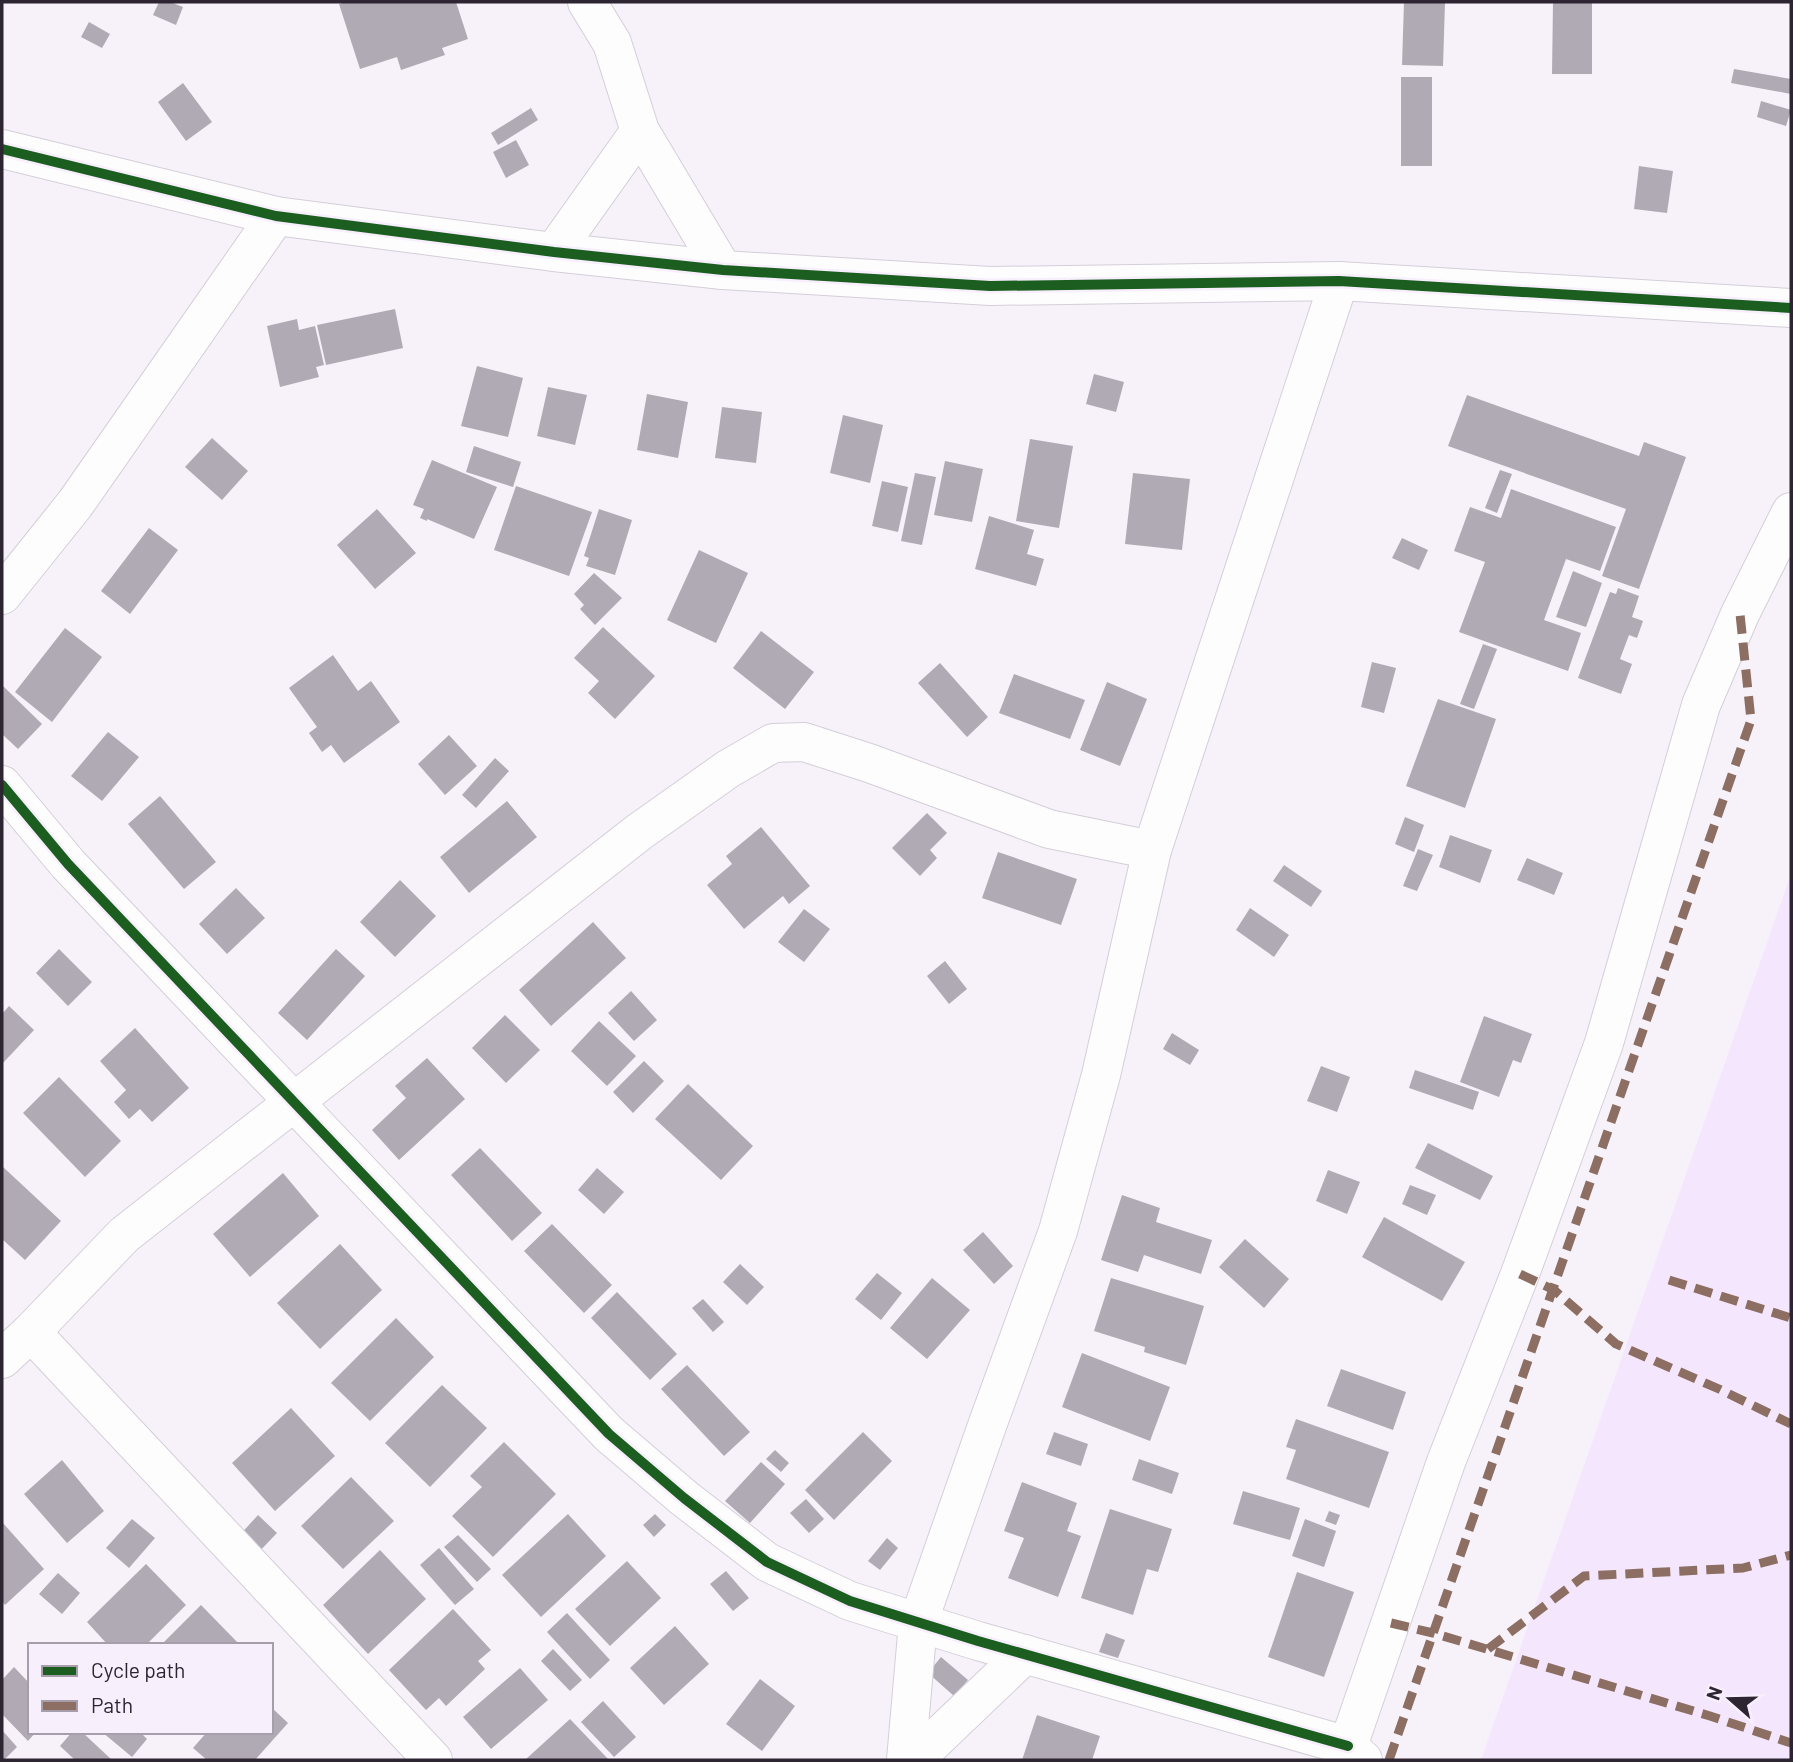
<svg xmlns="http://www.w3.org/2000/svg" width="1793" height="1762" viewBox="0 0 1793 1762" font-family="Barlow,sans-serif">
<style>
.built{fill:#f4e6fc}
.building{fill:#b0aab4}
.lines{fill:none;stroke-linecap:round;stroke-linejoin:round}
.minor-casing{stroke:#d4ced8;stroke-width:40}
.minor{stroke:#fefdfe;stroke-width:38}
.quiet{stroke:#8d6e63;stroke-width:9;stroke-dasharray:18 9;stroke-linecap:butt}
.cycleway-casing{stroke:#f8effd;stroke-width:15}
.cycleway{stroke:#1b5e20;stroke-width:10}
</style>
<rect width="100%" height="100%" fill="#f7f2fa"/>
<!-- built -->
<polygon class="built" points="1791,874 1791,1760 1481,1760"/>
<!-- building -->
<g class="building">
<polygon points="159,2 170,2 183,7 176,25 153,15"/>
<polygon points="347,2 456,2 468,39 442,48 445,55 401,70 397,57 360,69 339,4"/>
<polygon points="1404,2 1445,2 1443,66 1402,65"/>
<polygon points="1553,2 1592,2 1592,74 1552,74"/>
<polygon points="89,22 110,34 102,48 81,37"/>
<polygon points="1734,69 1791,79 1791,94 1731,83"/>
<rect x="1401" y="77" width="31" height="89"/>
<polygon points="183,83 212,122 186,141 158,102"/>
<polygon points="1761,101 1791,110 1786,126 1757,117"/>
<polygon points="531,108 538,120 498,145 491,133"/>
<polygon points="516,140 529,165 506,178 493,152"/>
<polygon points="1639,166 1673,171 1667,213 1634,209"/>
<polygon points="395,309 403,348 326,365 317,325"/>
<polygon points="297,319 299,330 315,326 324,365 316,367 319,377 280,387 267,326"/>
<polygon points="477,366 523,378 508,437 461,426"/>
<polygon points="1094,374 1124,382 1116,412 1086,404"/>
<polygon points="548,387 587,395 575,445 537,436"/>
<polygon points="647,394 688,402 678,458 637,450"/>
<polygon points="1467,395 1639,456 1644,442 1686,457 1639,589 1602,576 1626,509 1448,446"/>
<polygon points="722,407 762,412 756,463 715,458"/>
<polygon points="843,415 883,425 870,483 830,473"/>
<polygon points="212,438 248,471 222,500 185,467"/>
<polygon points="1030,439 1073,446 1059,528 1016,521"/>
<polygon points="474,446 521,462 513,487 466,472"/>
<polygon points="432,460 497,487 474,539 427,519 427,521 420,518 424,509 413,505"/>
<polygon points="945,461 983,469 972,522 934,515"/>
<polygon points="1500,470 1512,474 1497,513 1485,508"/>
<polygon points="915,473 936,477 922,545 901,541"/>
<polygon points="1133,473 1190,479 1182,550 1125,544"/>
<polygon points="882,481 908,487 898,532 872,526"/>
<polygon points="516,486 592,512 569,576 494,550"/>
<polygon points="1511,489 1616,527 1600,571 1566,559 1544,620 1581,633 1568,671 1459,632 1485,562 1454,551 1470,507 1501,518"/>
<polygon points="377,509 416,553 375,589 337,545"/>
<polygon points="599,509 632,520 615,575 586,566 589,558 584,556"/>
<polygon points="989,516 1034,530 1027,554 1044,559 1036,586 975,569"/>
<polygon points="149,528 178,550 130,614 101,591"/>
<polygon points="1402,538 1428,550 1419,570 1392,558"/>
<polygon points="699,550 748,573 716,643 667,620"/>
<polygon points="1573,571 1602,583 1586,627 1556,617"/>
<polygon points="594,573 622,598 595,625 580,609 584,605 574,594"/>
<polygon points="1618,588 1639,596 1632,617 1643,621 1637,638 1629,635 1620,659 1632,664 1621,694 1578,678 1610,592 1616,594"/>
<polygon points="603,627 655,676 615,719 588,693 599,681 574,658"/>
<polygon points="65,628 102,657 52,722 15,692"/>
<polygon points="761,631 814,672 785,709 733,668"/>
<polygon points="1483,644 1497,649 1474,709 1460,704"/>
<polygon points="333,655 358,691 371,681 400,722 344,763 331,745 322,752 309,733 317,727 289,688"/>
<polygon points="1372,662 1396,668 1384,713 1361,707"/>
<polygon points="940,663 988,717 967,737 918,683"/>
<polygon points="1014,674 1085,700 1070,739 999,713"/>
<polygon points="1107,682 1147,699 1120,766 1080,750"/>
<polygon points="2,685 42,724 18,749 2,734"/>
<polygon points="1438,699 1496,719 1465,808 1406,786"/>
<polygon points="108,732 139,757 102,801 71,776"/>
<polygon points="449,735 477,766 445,795 418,764"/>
<polygon points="495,758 509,771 476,808 462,795"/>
<polygon points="160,796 216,862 184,889 128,824"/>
<polygon points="507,801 537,837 469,893 440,857"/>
<polygon points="927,813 947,833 930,850 937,858 920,876 892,848"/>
<polygon points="1405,817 1424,825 1414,852 1395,844"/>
<polygon points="761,827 810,886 789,904 783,896 744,929 707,885 732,864 726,856"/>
<polygon points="1450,835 1492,850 1480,883 1439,867"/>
<polygon points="1418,849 1433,855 1417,891 1403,886"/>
<polygon points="998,852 1077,879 1061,925 982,898"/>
<polygon points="1527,858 1563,873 1554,895 1517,880"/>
<polygon points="1284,865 1322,891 1311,907 1273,881"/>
<polygon points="400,880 436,916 395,957 360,922"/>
<polygon points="236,888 265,918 227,954 199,924"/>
<polygon points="1250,908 1289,935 1274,957 1236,930"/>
<polygon points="804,909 830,929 804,962 778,942"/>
<polygon points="593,922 626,958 551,1026 519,990"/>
<polygon points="59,949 92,982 68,1006 36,973"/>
<polygon points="336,949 365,976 307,1040 278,1013"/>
<polygon points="945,961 967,989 949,1004 927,976"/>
<polygon points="631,991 657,1020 634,1041 608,1013"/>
<polygon points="9,1006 34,1030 2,1064 2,1014"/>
<polygon points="505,1015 540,1050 506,1083 472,1048"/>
<polygon points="1484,1016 1532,1034 1521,1063 1513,1060 1499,1097 1460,1082"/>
<polygon points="599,1021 636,1056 607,1086 571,1051"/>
<polygon points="135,1028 189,1088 152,1122 140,1109 129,1119 114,1102 126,1090 100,1061"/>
<polygon points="1172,1033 1199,1050 1190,1065 1163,1049"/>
<polygon points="427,1058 465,1099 399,1160 372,1130 406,1098 395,1086"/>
<polygon points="644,1061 664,1081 633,1113 613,1092"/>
<polygon points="1321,1066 1350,1077 1337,1112 1307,1101"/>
<polygon points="1415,1070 1479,1092 1473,1110 1409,1088"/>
<polygon points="59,1077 121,1141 85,1177 23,1113"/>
<polygon points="688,1084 753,1146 721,1180 655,1119"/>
<polygon points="1428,1143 1493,1176 1480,1200 1415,1168"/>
<polygon points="480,1148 542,1213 512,1241 451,1175"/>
<polygon points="2,1166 61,1221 25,1260 2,1239"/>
<polygon points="597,1168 624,1192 604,1214 578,1190"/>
<polygon points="1328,1170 1360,1182 1347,1214 1316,1201"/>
<polygon points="283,1173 319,1216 250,1277 213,1234"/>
<polygon points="1410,1185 1436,1195 1427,1215 1402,1204"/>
<polygon points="1122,1195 1160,1208 1156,1222 1212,1240 1201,1274 1144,1255 1138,1272 1101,1260"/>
<polygon points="1384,1217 1465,1262 1442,1301 1362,1257"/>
<polygon points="552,1224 612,1285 584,1313 524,1251"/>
<polygon points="983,1232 1013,1266 994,1284 963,1250"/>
<polygon points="1245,1239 1289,1279 1264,1308 1219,1267"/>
<polygon points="340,1244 382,1290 320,1349 277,1303"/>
<polygon points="740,1264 764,1287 747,1305 723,1282"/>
<polygon points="877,1273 902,1293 881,1320 855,1299"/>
<polygon points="932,1278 970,1310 927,1359 890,1328"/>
<polygon points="1111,1278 1204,1306 1186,1365 1144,1352 1145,1347 1094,1331"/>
<polygon points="617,1292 677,1354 650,1380 591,1318"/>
<polygon points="703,1299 724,1322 713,1332 692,1308"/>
<polygon points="396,1318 434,1357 370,1421 331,1383"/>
<polygon points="1082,1353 1170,1387 1150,1441 1062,1407"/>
<polygon points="687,1365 750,1432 724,1456 661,1389"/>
<polygon points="1341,1369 1406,1392 1393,1430 1327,1406"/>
<polygon points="442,1385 487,1428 430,1487 385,1443"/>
<polygon points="291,1408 335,1456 275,1511 232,1463"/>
<polygon points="1296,1419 1389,1452 1369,1508 1286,1479 1296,1450 1286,1447"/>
<polygon points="863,1432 892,1461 834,1520 805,1490"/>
<polygon points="1054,1432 1088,1444 1081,1466 1046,1454"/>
<polygon points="504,1442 556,1494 493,1557 452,1516 482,1487 470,1476"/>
<polygon points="775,1450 789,1463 781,1472 766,1459"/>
<polygon points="1139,1459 1179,1473 1172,1494 1132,1480"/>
<polygon points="62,1460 104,1511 67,1543 24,1494"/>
<polygon points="761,1462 785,1484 750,1523 725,1501"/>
<polygon points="351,1477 394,1521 343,1569 301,1526"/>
<polygon points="1022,1482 1077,1503 1067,1531 1081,1536 1058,1597 1008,1578 1024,1538 1004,1531"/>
<polygon points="1243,1491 1300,1508 1290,1540 1233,1524"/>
<polygon points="806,1499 824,1519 809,1533 790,1513"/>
<polygon points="1110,1509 1172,1529 1158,1572 1147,1569 1133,1615 1081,1598"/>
<polygon points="1329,1511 1340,1515 1336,1525 1325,1521"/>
<polygon points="568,1514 606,1556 541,1617 502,1575"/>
<polygon points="655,1514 666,1525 654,1537 643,1525"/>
<polygon points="258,1515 277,1533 255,1556 237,1538"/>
<polygon points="132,1519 155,1538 129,1568 106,1548"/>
<polygon points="1305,1519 1336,1531 1324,1567 1292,1556"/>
<polygon points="2,1522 44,1569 5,1605 2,1601"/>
<polygon points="458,1535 491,1569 477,1582 444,1547"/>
<polygon points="887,1538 898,1548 880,1570 868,1561"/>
<polygon points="439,1548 474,1589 455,1605 420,1565"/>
<polygon points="380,1550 426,1599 368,1654 323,1605"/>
<polygon points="627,1561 661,1598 610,1646 575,1609"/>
<polygon points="146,1564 186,1605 146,1645 108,1645 87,1622"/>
<polygon points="726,1571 749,1598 733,1611 710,1584"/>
<polygon points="1297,1572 1354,1592 1324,1677 1268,1657"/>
<polygon points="58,1573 80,1593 62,1614 39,1594"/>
<polygon points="201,1605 240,1645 161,1645"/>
<polygon points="453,1609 491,1650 478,1661 485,1669 446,1706 439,1698 426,1710 389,1670"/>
<polygon points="567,1613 610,1660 590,1679 547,1632"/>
<polygon points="675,1626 709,1664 664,1705 630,1668"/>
<polygon points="1106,1633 1125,1640 1118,1658 1099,1652"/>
<polygon points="553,1649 582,1680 570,1691 541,1661"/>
<polygon points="941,1657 968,1680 954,1696 928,1673"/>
<polygon points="14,1667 30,1684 30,1732 36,1732 28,1741 2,1714 2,1680"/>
<polygon points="520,1668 548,1700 491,1749 463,1717"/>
<polygon points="760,1679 795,1706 762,1751 726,1724"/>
<polygon points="603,1701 636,1737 614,1757 581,1722"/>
<polygon points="271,1707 288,1723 255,1760 207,1760 193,1748 207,1732 271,1732"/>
<polygon points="1037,1715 1100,1736 1092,1760 1022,1760"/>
<polygon points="570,1719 609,1760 525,1760"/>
<polygon points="2,1730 17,1747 4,1760 2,1760"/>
<polygon points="72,1732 82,1732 112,1760 75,1760 60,1746"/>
<polygon points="102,1732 140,1732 147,1739 132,1757"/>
</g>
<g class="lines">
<defs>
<g id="minor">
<polyline points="587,2 612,43 640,131 723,270"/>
<polyline points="2,149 276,216 554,252 723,270 990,286 1339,281 1791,308"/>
<polyline points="554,252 640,131"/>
<polyline points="2,595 75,504 276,216"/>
<polyline points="2,785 68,864 609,1434 684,1498 767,1562 850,1601 978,1641 1348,1746"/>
<polyline points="31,1332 433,1760"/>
<polyline points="2,1359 31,1332 124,1235 639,832 728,769 773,743 804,742 869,763 1049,829 1152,850"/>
<polyline points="906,1760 918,1623 988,1423 1058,1231 1101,1075 1152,850 1339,281"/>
<polyline points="914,1760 1025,1654"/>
<polyline points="1363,1760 1348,1746 1446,1462 1520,1274 1604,1043 1701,705 1740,614 1791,512"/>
</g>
</defs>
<!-- minor casing -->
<use href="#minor" class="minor-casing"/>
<!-- minor -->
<use href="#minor" class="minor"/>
<!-- quiet -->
<g class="quiet">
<polyline points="1520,1274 1554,1290 1616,1344 1719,1389 1791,1424"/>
<polyline points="1669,1280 1791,1318"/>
<polyline points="1391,1623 1433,1633 1710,1716 1791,1743"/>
<polyline points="1488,1649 1584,1576 1743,1568 1791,1555"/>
<polyline points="1389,1760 1751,720 1740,614"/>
</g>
<defs>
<g id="cycleway">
<polyline points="2,149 276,216 554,252 723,270 990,286 1339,281 1791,308"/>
<polyline points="2,785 68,864 609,1434 684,1498 767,1562 850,1601 978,1641 1348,1746"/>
</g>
</defs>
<!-- cycleway casing -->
<use href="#cycleway" class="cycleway-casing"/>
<!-- cycleway -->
<use href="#cycleway" class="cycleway"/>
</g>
<!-- border -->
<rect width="1793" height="1762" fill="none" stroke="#2d2532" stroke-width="7"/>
<!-- legend -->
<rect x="28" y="1643" width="245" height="91" fill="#f8effd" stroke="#a79eac" stroke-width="2"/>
<rect x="42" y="1666" width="35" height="10" fill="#1b5e20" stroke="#a79eac" stroke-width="2"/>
<text x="91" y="1678" font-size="21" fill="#2d2532">Cycle path</text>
<rect x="42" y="1701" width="35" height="10" fill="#8d6e63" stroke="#a79eac" stroke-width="2"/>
<text x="91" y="1713" font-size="21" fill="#2d2532">Path</text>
<!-- north arrow -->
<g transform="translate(1730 1699) rotate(290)" stroke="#f8effd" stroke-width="5" paint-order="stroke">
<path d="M0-5L12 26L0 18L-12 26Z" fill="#2d2532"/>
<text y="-10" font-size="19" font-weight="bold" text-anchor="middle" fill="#2d2532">N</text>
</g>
</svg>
